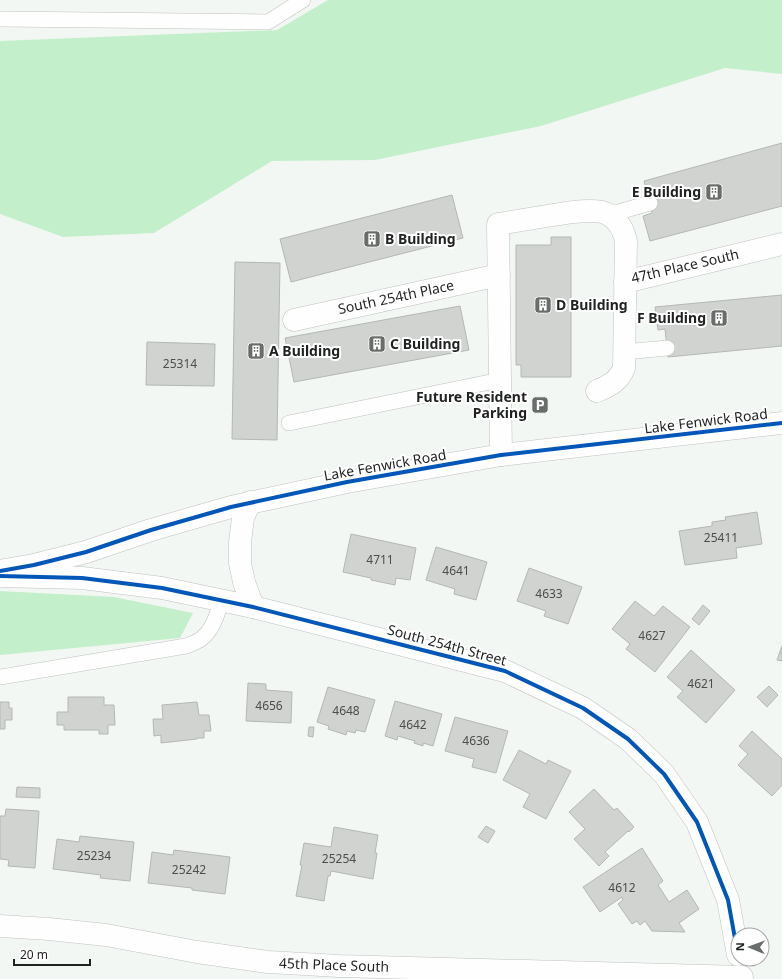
<svg xmlns="http://www.w3.org/2000/svg" width="782" height="979" viewBox="0 0 782 979" font-family="'Noto Sans',sans-serif">
<style>
.green{fill:#c3f0cb}
.building{fill:#d0d3d0;stroke:#b4b7b4}
.lines{fill:none;stroke-linecap:round;stroke-linejoin:round}
.service-casing{stroke:#bfc2bf;stroke-width:16}
.minor-casing{stroke:#bfc2bf;stroke-width:23}
.tertiary-casing{stroke:#bfc2bf;stroke-width:23}
.service{stroke:#fdfefd;stroke-width:15}
.minor{stroke:#fdfefd;stroke-width:22}
.tertiary{stroke:#fdfefd;stroke-width:22}
.cycleway-casing{stroke:#fff;stroke-width:6}
.cycleway{stroke:#0057b8;stroke-width:4}
.labels{text-anchor:middle;stroke-width:4;stroke-linejoin:round;paint-order:stroke}
.number-label{font-size:12px;fill:#4b4e4c}
.poi-label{font-size:14px;font-weight:bold;fill:#1f2220;stroke:#fff;text-anchor:start}
.street-label{font-size:14px;fill:#1f2220;stroke:#fff}
</style>
<rect width="100%" height="100%" fill="#f3f7f3"/>
<!-- green -->
<g class="green">
<polygon points="328,0 782,0 782,74 725,68 541,126 375,160 272,161 154,233 63,237 0,214 0,41 277,30"/>
<polygon points="0,591 114,597 193,613 180,638 0,655"/>
</g>
<!-- building -->
<g class="building">
<polygon points="782,143 782,206 650,241 643,216 652,213 644,181"/>
<polygon points="452,195 463,238 291,282 280,239"/>
<polygon points="551,237 571,237 571,377 521,377 521,365 516,365 516,245 551,245"/>
<polygon points="235,262 280,263 277,440 232,439"/>
<polygon points="782,295 782,346 668,357 665,329 658,330 655,307"/>
<polygon points="460,306 469,350 294,382 285,338"/>
<polygon points="147,342 215,344 214,386 146,385"/>
<polygon points="757,512 762,544 736,548 737,558 685,565 679,531 712,526 712,522 726,520 725,517"/>
<polygon points="351,534 416,548 410,580 396,578 395,585 371,580 371,578 343,572"/>
<polygon points="436,547 487,562 476,600 454,594 455,589 426,580"/>
<polygon points="529,568 582,587 568,624 544,616 546,611 517,601"/>
<polygon points="635,601 654,616 663,606 690,627 655,672 626,649 630,644 612,629"/>
<polygon points="703,605 710,611 699,625 692,619"/>
<polygon points="782,646 782,661 777,660"/>
<polygon points="691,650 735,690 706,723 677,697 683,691 667,677"/>
<polygon points="248,683 266,684 266,690 292,692 291,723 246,721"/>
<polygon points="769,686 778,695 767,707 757,697"/>
<polygon points="328,687 375,700 365,732 356,730 355,733 347,731 346,735 328,729 329,726 317,722"/>
<polygon points="68,697 104,697 104,705 114,705 115,725 108,725 108,734 99,734 99,730 64,730 64,725 57,725 57,712 68,712"/>
<polygon points="395,701 442,714 433,746 423,743 423,746 414,743 415,741 398,736 397,740 385,736"/>
<polygon points="0,702 9,702 9,708 12,708 12,720 5,720 5,729 0,729"/>
<polygon points="197,702 199,715 209,715 211,731 204,731 204,738 197,738 197,739 161,743 161,735 154,736 153,719 163,719 162,705"/>
<polygon points="455,717 508,731 496,773 472,767 474,759 445,751"/>
<polygon points="309,727 314,727 313,737 308,736"/>
<polygon points="752,731 782,759 782,785 772,796 738,765 748,754 739,746"/>
<polygon points="519,750 546,764 548,760 571,771 546,819 523,807 530,794 503,780"/>
<polygon points="17,787 40,788 40,798 16,797"/>
<polygon points="594,789 614,810 617,808 634,827 629,832 628,831 605,852 609,856 599,866 574,839 585,829 569,812"/>
<polygon points="6,809 39,811 35,868 8,866 9,860 0,859 0,816 5,816"/>
<polygon points="486,826 495,831 488,843 478,837"/>
<polygon points="334,827 378,835 375,853 377,853 373,879 331,871 330,876 328,876 324,901 296,896 302,865 300,865 304,843 331,847"/>
<polygon points="80,836 134,842 130,881 100,878 101,875 53,869 57,839 79,842"/>
<polygon points="642,848 663,881 658,885 669,902 687,890 699,909 679,923 685,932 652,931 645,921 640,925 637,921 632,924 618,904 623,900 622,897 600,912 583,887"/>
<polygon points="174,850 230,857 225,894 192,890 192,888 148,883 152,852 173,855"/>
</g>
<g class="lines">
<defs>
<g id="service">
<polyline points="0,19 268,22 303,0"/>
<polyline points="608,215 650,203"/>
<polyline points="624,352 667,348"/>
<polyline points="289,423 500,380"/>
<path d="M0 677 186 646C191 644 197 642 201 639 213 630 218 614 221 600"/>
</g>
<g id="minor">
<polyline points="625,282 782,244"/>
<polyline points="294,320 499,275"/>
<path d="M501 455 498 224C516 221 534 218 553 215 567 213 587 209 602 212 616 216 623 228 626 241L624 368C619 381 609 386 597 391"/>
<polyline points="250,502 243,518 240,542 240,563 244,582 253,607"/>
<polyline points="0,576 82,578 162,588 253,607 505,671 583,708 628,739 664,774 697,822 728,900 738,955"/>
<polyline points="0,926 49,929 106,935 197,952 268,962 339,966 742,977"/>
</g>
<polyline id="tertiary" points="0,571 34,565 86,552 151,530 231,507 347,482 501,455 782,423"/>
</defs>
<!-- service casing -->
<use href="#service" class="service-casing"/>
<!-- minor casing -->
<use href="#minor" class="minor-casing"/>
<!-- tertiary casing -->
<use href="#tertiary" class="tertiary-casing"/>
<!-- service -->
<use href="#service" class="service"/>
<!-- minor -->
<use href="#minor" class="minor"/>
<!-- tertiary -->
<use href="#tertiary" class="tertiary"/>
<defs>
<g id="cycleway">
<polyline points="0,571 34,565 86,552 151,530 231,507 347,482 501,455 782,423"/>
<polyline points="0,576 82,578 162,588 253,607 505,671 583,708 628,739 664,774 697,822 728,900 738,955"/>
</g>
</defs>
<!-- cycleway casing -->
<use href="#cycleway" class="cycleway-casing"/>
<!-- cycleway -->
<use href="#cycleway" class="cycleway"/>
</g>
<!-- icons -->
<defs>
<symbol id="building-square" viewBox="-11 -11 22 22"><rect x="-9" y="-9" width="18" height="18" rx="4" fill="#696d6a" stroke="#fff"/><path d="M-4-6H4V6H1V3H-1V6H-4ZM-2.5-4.3h1.7v1.8h-1.7ZM.8-4.3h1.7v1.8H.8ZM-2.5-1h1.7V.8h-1.7ZM.8-1h1.7V.8H.8Z" fill="#fff"/></symbol>
<symbol id="parking-square" viewBox="-11 -11 22 22"><rect x="-9" y="-9" width="18" height="18" rx="4" fill="#696d6a" stroke="#fff"/><path d="M-3.5-5.5H1a3.5 3.5 0 0 1 0 7H-1V5.5H-3.5ZM-1-3.4V-.6H.8a1.4 1.4 0 0 0 0-2.8Z" fill="#fff"/></symbol>
</defs>
<g fill-rule="evenodd">
<use href="#building-square" x="704" y="182" width="20" height="20"/>
<use href="#building-square" x="362" y="229" width="20" height="20"/>
<use href="#building-square" x="533" y="295" width="20" height="20"/>
<use href="#building-square" x="709" y="308" width="20" height="20"/>
<use href="#building-square" x="367" y="334" width="20" height="20"/>
<use href="#building-square" x="246" y="341" width="20" height="20"/>
<use href="#parking-square" x="530" y="395" width="20" height="20"/>
</g>
<g class="labels">
<!-- number labels -->
<g class="number-label">
<text x="180" y="368">25314</text>
<text x="721" y="542">25411</text>
<text x="380" y="564">4711</text>
<text x="456" y="575">4641</text>
<text x="549" y="598">4633</text>
<text x="652" y="640">4627</text>
<text x="701" y="688">4621</text>
<text x="269" y="710">4656</text>
<text x="346" y="715">4648</text>
<text x="413" y="729">4642</text>
<text x="476" y="745">4636</text>
<text x="94" y="860">25234</text>
<text x="339" y="863">25254</text>
<text x="189" y="874">25242</text>
<text x="622" y="892">4612</text>
</g>
<!-- poi labels -->
<g class="poi-label">
<text x="701" y="197" text-anchor="end">E Building</text>
<text x="385" y="244">B Building</text>
<text x="556" y="310">D Building</text>
<text x="706" y="323" text-anchor="end">F Building</text>
<text x="390" y="349">C Building</text>
<text x="269" y="356">A Building</text>
<text x="527" y="402" text-anchor="end">Future Resident<tspan x="527" dy="16">Parking</tspan></text>
</g>
<!-- street labels -->
<g class="street-label">
<text transform="translate(685 266) rotate(-13)" y="5">47th Place South</text>
<text transform="translate(396 297) rotate(-12)" y="5">South 254th Place</text>
<text transform="translate(706 421) rotate(-7)" y="5">Lake Fenwick Road</text>
<text transform="translate(385 465) rotate(-10)" y="5">Lake Fenwick Road</text>
<text transform="translate(447 645) rotate(15)" y="5">South 254th Street</text>
<text transform="translate(334 965) rotate(2)" y="5">45th Place South</text>
</g>
</g>
<!-- north arrow -->
<g transform="translate(750 947) rotate(271)"><circle r="19" fill="#ffffff" stroke="#a5a7a6"/>
<path d="M0-3L7 15L0 10L-7 15Z" fill="#696d6a"/>
<text y="-6" font-size="11" font-weight="bold" text-anchor="middle" fill="#1f2220">N</text>
</g>
<!-- scale -->
<path d="M14 959v6h76v-6" fill="none" stroke="#1f2220" stroke-width="2"/>
<text x="20" y="959" font-size="12" fill="#1f2220" stroke="#ffffff" stroke-width="3" paint-order="stroke">20 m</text>
</svg>
